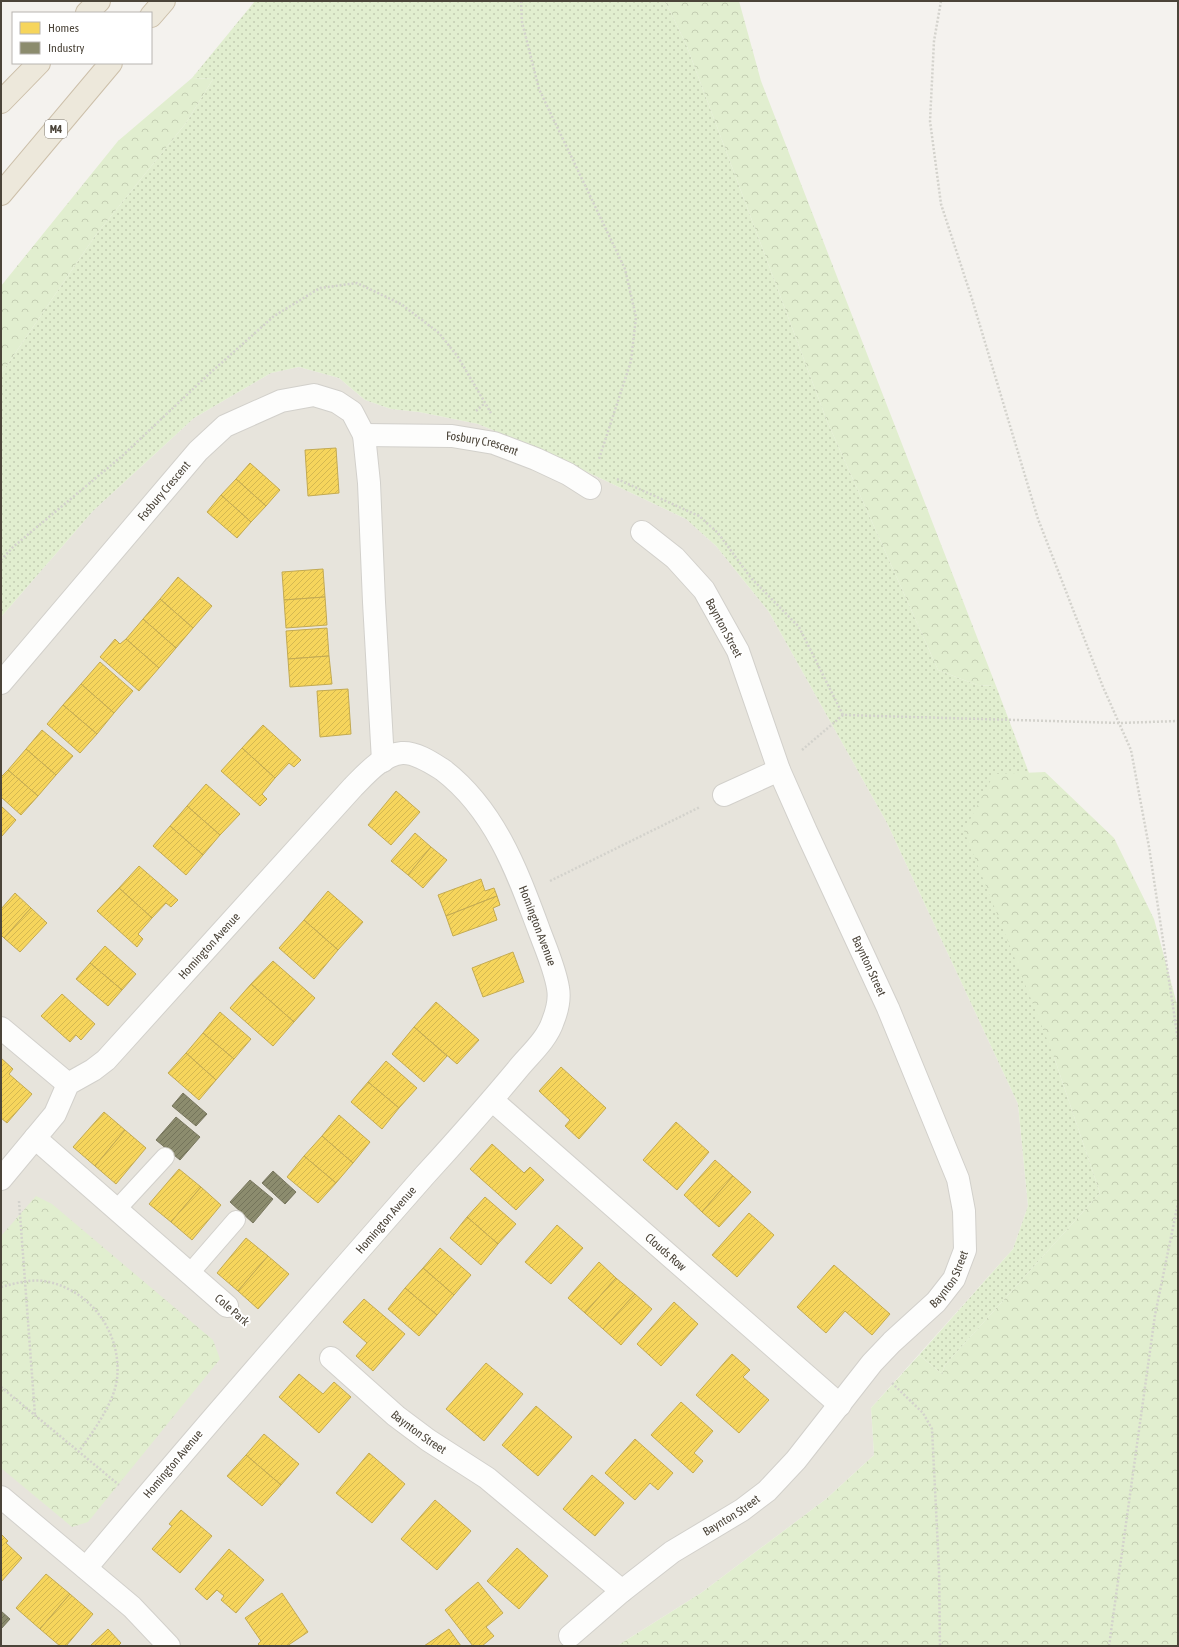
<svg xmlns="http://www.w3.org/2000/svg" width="1179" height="1647" viewBox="0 0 1179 1647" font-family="'Asap Condensed',sans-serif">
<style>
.residential{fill:#e7e4dc}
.grass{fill:url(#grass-dots)}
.forest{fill:url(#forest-crowns)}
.homes{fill:url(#homes-hatch);stroke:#c3aa52}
.industry{fill:url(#industry-hatch);stroke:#78765e}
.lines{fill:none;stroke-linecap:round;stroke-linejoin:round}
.lane-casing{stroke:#d2d0cb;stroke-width:20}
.street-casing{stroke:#d2d0cb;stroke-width:24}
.highway-casing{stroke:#ccbfa9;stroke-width:24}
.path{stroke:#d3d2cc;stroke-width:2.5;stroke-dasharray:2 2;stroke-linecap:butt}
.lane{stroke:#fdfdfc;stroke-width:18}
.street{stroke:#fdfdfc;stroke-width:22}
.highway{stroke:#ede8db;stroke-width:22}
.labels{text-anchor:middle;stroke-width:4;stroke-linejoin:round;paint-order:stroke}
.shield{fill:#fff;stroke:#817c74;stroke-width:1}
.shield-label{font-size:11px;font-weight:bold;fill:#4b4439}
.street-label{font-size:12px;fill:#4b4439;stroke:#fff}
</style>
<defs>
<pattern id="grass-dots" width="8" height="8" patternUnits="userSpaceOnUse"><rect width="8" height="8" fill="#e1eecf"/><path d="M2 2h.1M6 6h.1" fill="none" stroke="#c3cdb2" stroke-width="1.8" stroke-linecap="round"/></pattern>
<pattern id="forest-crowns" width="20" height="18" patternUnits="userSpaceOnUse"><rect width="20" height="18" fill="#e1eecf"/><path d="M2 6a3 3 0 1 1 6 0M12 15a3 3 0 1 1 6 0" fill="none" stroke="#c3cdb2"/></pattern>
<pattern id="homes-hatch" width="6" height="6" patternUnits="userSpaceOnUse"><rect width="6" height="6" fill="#f6d55c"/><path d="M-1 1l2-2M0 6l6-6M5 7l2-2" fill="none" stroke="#d4b851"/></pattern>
<pattern id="industry-hatch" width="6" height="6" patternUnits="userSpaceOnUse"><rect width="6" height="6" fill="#8c8c6e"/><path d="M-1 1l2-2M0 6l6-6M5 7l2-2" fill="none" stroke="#74745b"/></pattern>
</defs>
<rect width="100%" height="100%" fill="#f4f2ee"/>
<!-- residential -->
<polygon class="residential" points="299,367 339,378 365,400 391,409 419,412 478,424 545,452 686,519 716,546 769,612 887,823 1018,1104 1028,1206 1013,1249 871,1408 874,1455 826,1499 701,1593 617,1646 1,1646 1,617 93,511 194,418 271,373"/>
<!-- grass -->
<polygon class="grass" points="255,1 665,1 686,44 827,421 938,670 977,685 996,686 1029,773 1054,1057 1100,1193 945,1365 942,1374 919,1355 1013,1249 1028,1206 1018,1104 887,823 769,612 716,546 686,519 545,452 478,424 419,412 391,409 365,400 339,378 299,367 271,373 194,418 93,511 1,617 1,374 95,236 186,123 213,79 192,78"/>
<!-- forest -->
<g class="forest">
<polygon points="665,1 739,1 761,81 996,686 977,685 938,670 827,421 686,44"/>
<polygon points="192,78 213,79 186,123 95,236 1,374 1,286 118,141"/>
<polygon points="1045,772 1114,838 1154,919 1178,1008 1178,1646 617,1646 701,1593 826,1499 874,1455 871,1408 919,1355 942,1374 945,1365 1100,1193 1054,1057 964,831 994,774"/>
<polygon points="36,1196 52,1204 213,1340 220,1359 88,1522 72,1527 1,1468 1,1236"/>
</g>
<!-- homes -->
<g class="homes">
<polygon points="336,448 339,493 308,496 305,450"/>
<polygon points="250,463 280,490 266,506 236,479"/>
<polygon points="236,479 266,506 251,522 221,495"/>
<polygon points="221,495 251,522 237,538 207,512"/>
<polygon points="323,569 325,597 284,600 282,572"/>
<polygon points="178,577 212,606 193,628 160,599"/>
<polygon points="325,597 327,625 286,628 284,600"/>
<polygon points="160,599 193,628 176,648 143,619"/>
<polygon points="143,619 176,648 159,668 126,639"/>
<polygon points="327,628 329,656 288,659 286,631"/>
<polygon points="115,639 120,644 126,639 159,668 139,691 100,657"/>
<polygon points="329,656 332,684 290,687 288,659"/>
<polygon points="100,662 133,691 114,713 81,684"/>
<polygon points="81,684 114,713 97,734 63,705"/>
<polygon points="348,689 351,734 320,737 317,691"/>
<polygon points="63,705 97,734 80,753 47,724"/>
<polygon points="263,725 301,760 294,767 289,763 275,778 242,748"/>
<polygon points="42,730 73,756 56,775 26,749"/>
<polygon points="242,748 275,778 262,794 267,799 260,806 221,771"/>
<polygon points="26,749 56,775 38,796 8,770"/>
<polygon points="8,770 38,796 21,815 1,797 1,777"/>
<polygon points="206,784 240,814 220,835 187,806"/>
<polygon points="396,791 420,812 391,845 368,825"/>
<polygon points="1,806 16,820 2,836 1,836"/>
<polygon points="187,806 220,835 203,855 170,826"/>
<polygon points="170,826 203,855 186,875 153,846"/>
<polygon points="415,833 431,847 408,875 391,861"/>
<polygon points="431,847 447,860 423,888 408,875"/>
<polygon points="139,866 178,900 171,907 166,903 152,918 119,888"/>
<polygon points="481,879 485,891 494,888 497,896 446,916 438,895"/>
<polygon points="119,888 152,918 138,934 143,939 137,947 97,911"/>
<polygon points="328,891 363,922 338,950 304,920"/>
<polygon points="15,893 31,908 4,938 1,935 1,909"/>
<polygon points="497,896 500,905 493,908 497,920 453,936 446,916"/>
<polygon points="31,908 47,923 20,952 4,938"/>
<polygon points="304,920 338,950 314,979 279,948"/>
<polygon points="105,946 136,974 122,990 90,963"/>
<polygon points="513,952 524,982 483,997 472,968"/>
<polygon points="273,961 315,998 294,1022 251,984"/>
<polygon points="90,963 122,990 108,1006 76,979"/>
<polygon points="251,984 294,1022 273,1046 230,1008"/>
<polygon points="62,994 95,1024 81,1040 76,1035 70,1042 41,1016"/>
<polygon points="436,1002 479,1040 457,1064 414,1027"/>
<polygon points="220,1012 251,1039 234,1059 203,1033"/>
<polygon points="414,1027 447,1056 424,1082 392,1054"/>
<polygon points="203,1033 234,1059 216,1080 186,1053"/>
<polygon points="186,1053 216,1080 199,1100 168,1073"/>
<polygon points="1,1058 13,1069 9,1074 32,1094 7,1123 1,1118"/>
<polygon points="386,1061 417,1088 399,1108 368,1082"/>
<polygon points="561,1067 606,1108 579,1139 565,1126 570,1120 539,1091"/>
<polygon points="368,1082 399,1108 382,1129 351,1102"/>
<polygon points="104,1112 125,1130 95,1166 73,1147"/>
<polygon points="339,1115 370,1142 353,1163 322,1136"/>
<polygon points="676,1122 709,1152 677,1190 643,1160"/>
<polygon points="125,1130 146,1148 116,1184 95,1166"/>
<polygon points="322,1136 353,1163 336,1183 304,1156"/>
<polygon points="492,1144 524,1173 530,1167 544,1180 516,1210 470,1169"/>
<polygon points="304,1156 336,1183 318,1203 287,1177"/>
<polygon points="715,1160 733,1176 702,1212 684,1195"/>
<polygon points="179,1169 201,1187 171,1222 149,1204"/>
<polygon points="733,1176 751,1192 719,1227 702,1212"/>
<polygon points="201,1187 221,1205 192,1240 171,1222"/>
<polygon points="485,1197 516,1224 498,1244 467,1217"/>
<polygon points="749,1213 774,1235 737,1277 712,1255"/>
<polygon points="467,1217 498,1244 481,1265 450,1238"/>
<polygon points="557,1225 583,1248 551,1284 525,1262"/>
<polygon points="246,1238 268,1256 238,1291 217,1273"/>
<polygon points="440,1248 471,1275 454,1295 423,1268"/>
<polygon points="268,1256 289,1274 258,1309 238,1291"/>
<polygon points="599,1262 616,1278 585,1313 568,1298"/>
<polygon points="834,1265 890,1314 872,1335 845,1311 826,1333 797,1307"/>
<polygon points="423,1268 454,1295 437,1315 405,1288"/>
<polygon points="616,1278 635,1294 603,1329 585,1313"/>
<polygon points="405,1288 437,1315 419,1336 388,1309"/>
<polygon points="635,1294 652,1309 621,1345 603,1329"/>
<polygon points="364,1299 405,1334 373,1371 356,1356 367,1343 343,1322"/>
<polygon points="674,1302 698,1324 661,1366 637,1344"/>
<polygon points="732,1354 750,1370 743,1377 769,1400 739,1433 696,1395"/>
<polygon points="486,1363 523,1394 484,1441 446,1409"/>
<polygon points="299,1374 323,1394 334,1382 351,1397 319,1433 279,1397"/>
<polygon points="681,1402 713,1431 694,1453 703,1461 693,1473 651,1435"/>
<polygon points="536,1406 572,1437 538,1476 502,1445"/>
<polygon points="264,1434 299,1464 281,1485 246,1455"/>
<polygon points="635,1439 673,1473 658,1490 650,1483 635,1500 605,1473"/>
<polygon points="369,1453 405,1484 372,1523 336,1493"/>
<polygon points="246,1455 281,1485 262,1506 227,1476"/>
<polygon points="592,1475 624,1503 595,1536 563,1509"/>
<polygon points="435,1500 471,1531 437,1570 401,1539"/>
<polygon points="181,1510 212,1536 180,1573 152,1549 172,1526 169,1524"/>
<polygon points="1,1534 8,1541 6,1543 22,1558 1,1582"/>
<polygon points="517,1548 548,1576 519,1609 487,1581"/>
<polygon points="229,1549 264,1580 236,1613 221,1600 224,1596 217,1590 207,1600 195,1589"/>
<polygon points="46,1574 70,1594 40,1629 16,1608"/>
<polygon points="478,1582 503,1613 486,1627 494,1636 482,1646 473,1646 445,1610"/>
<polygon points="282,1593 308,1632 287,1646 260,1646 258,1644 261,1641 245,1618"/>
<polygon points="70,1594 93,1614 66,1646 60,1646 40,1629"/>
<polygon points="108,1629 121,1643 119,1645 120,1646 90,1646"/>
<polygon points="449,1629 461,1646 424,1646"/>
</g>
<!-- industry -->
<g class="industry">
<polygon points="183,1093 207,1114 196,1126 172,1106"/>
<polygon points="176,1117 200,1137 180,1160 156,1140"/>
<polygon points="273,1171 296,1192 285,1204 262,1183"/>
<polygon points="250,1180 273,1199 253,1223 230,1202"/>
<polygon points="1,1611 10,1619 1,1629"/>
</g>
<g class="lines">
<defs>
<g id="lane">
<polyline points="117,1209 165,1157"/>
<polyline points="190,1273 236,1220"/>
</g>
<g id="street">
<path id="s1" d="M364 435 452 436 494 443 536 459 568 474 590 488"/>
<path id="s2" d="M1 683 198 451 225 426 281 401 314 395 337 402 352 412 364 435 369 483 374 602 383 761"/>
<polyline points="724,795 779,770"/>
<polyline points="1,1028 68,1084"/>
<path id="s3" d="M492 1100 840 1405"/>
<polyline points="35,1138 227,1306"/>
<path id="s4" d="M1 1179 55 1114 68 1084 93 1070 106 1060 353 787C366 774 382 755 402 753 416 752 432 763 443 770 495 810 517 871 539 930 546 949 555 969 558 988 560 999 557 1011 553 1021 547 1040 529 1055 517 1070 487 1106 456 1141 425 1175 311 1305 197 1435 86 1568"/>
<path id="s5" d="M331 1358 396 1416 428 1440 487 1478 622 1591"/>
<polyline points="1,1497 132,1607 169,1646"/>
<path id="s6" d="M570 1636 622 1591 672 1552 742 1510 767 1491 796 1460 872 1363 892 1342 936 1302 954 1279 965 1250 964 1211 958 1179 888 1008 806 831 779 770 738 651 704 590 675 558 642 532"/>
</g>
<g id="highway">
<polyline points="87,13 99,1"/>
<polyline points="151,16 164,1"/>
<polyline points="1,102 39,63"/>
<polyline points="1,194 111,63"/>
</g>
</defs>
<!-- lane casing -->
<use href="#lane" class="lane-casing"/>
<!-- street casing -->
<use href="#street" class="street-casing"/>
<!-- highway casing -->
<use href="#highway" class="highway-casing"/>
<!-- path -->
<g class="path">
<polyline points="521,1 522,22 539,89 625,269 636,317 631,361 599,459"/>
<polyline points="941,1 934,41 930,121 941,204 972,299 1038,519 1103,687 1131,750 1149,847 1178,1040"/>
<polyline points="476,411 485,403"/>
<polyline points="617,479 699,516 718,533 751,578 799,627 843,715"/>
<polyline points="1,560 13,547 121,457 209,374 274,316 320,288 357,283 401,304 439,333 458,357 491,413"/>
<polyline points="802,750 843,715 1120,723 1178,721"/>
<polyline points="550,881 700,807"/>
<polyline points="19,1201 35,1415"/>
<path d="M1 1287C17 1283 33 1278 49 1282 93 1292 122 1335 117 1379 114 1403 93 1432 79 1451"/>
<polyline points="892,1383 923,1413 932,1429 939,1569 940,1646"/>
<polyline points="1,1387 119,1485"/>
<polyline points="1109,1646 1155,1315 1178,1203"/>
</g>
<!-- lane -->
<use href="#lane" class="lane"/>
<!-- street -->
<use href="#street" class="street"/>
<!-- highway -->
<use href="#highway" class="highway"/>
</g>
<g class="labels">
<!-- shield labels -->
<rect class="shield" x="45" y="120" width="22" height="18" rx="3"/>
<g class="shield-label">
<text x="56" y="133">M4</text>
</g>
<!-- street labels -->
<g class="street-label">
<text dy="4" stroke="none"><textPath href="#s1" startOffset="119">Fosbury Crescent</textPath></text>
<text dy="4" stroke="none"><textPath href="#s2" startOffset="252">Fosbury Crescent</textPath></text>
<text transform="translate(724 628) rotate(62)" y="4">Baynton Street</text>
<text dy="4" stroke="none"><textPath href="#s4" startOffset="821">Homington Avenue</textPath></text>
<text dy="4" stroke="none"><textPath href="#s4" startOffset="316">Homington Avenue</textPath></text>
<text transform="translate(869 966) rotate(65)" y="4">Baynton Street</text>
<text transform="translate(386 1220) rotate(-49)" y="4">Homington Avenue</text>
<text dy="4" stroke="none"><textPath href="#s3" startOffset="231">Clouds Row</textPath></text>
<text dy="4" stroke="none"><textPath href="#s6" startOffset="526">Baynton Street</textPath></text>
<text transform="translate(232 1310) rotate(41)" y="4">Cole Park</text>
<text dy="4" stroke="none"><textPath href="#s5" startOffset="115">Baynton Street</textPath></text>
<text transform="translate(173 1464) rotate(-50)" y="4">Homington Avenue</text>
<text dy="4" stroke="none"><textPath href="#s6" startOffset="202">Baynton Street</textPath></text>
</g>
</g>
<!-- border -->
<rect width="1179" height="1647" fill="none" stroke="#4b4439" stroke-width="4"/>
<!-- legend -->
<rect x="12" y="12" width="140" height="52" fill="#ffffff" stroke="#b7b4b0"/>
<rect x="20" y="22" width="20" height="12" fill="#f6d55c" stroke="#b7b4b0"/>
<text x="48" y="32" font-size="12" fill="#4b4439">Homes</text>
<rect x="20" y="42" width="20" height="12" fill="#8c8c6e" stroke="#b7b4b0"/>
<text x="48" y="52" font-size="12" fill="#4b4439">Industry</text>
</svg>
